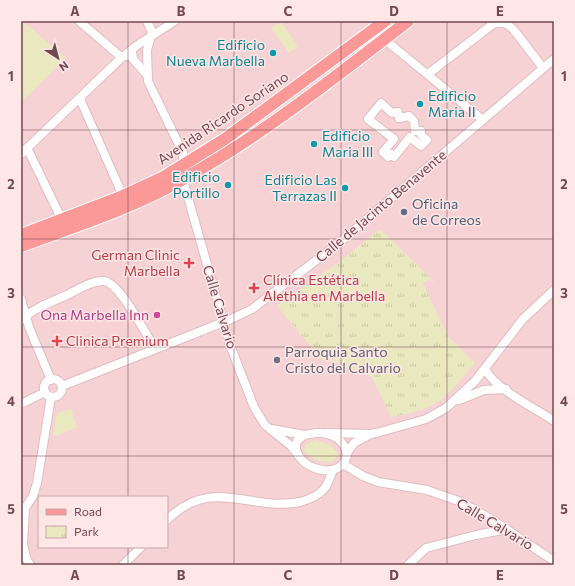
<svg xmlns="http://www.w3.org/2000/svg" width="575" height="586" viewBox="0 0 575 586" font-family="Commissioner,sans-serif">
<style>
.residential{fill:#f6d2d4;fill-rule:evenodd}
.green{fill:#e9e8bf}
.park{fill:url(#park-tufts)}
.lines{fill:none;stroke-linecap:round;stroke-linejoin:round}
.street-casing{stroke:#e0bcc2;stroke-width:10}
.primary-casing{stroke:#fff;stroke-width:14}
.street{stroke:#fff;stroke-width:8}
.primary{stroke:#fb9898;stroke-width:12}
.grid{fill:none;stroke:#734853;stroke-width:1;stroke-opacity:0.55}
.culture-dot{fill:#0f9aa8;stroke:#ffe6e7;stroke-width:1.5}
.service-dot{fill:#5c6f8a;stroke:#ffe6e7;stroke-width:1.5}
.health-dot{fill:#e0444e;stroke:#ffe6e7;stroke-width:1.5}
.hotel-dot{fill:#d1479c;stroke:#ffe6e7;stroke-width:1.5}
.worship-dot{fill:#6b7280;stroke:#ffe6e7;stroke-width:1.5}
.labels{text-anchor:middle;stroke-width:3;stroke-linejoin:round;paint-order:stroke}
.culture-label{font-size:14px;fill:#0d838f;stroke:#ffe6e7;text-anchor:end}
.street-label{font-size:14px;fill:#734853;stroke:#ffe6e7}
.service-label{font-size:14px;fill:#4e5e75;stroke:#ffe6e7;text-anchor:start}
.health-label{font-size:14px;fill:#be3a42;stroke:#ffe6e7;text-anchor:start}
.hotel-label{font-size:14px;fill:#b23c85;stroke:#ffe6e7;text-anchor:end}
.worship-label{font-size:14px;fill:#5b616d;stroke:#ffe6e7;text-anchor:start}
.neatline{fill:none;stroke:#734853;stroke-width:1.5}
.grid-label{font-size:13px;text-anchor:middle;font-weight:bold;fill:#734853}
</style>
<defs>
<pattern id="park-tufts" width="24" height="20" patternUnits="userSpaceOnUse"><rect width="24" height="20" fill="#e9e8bf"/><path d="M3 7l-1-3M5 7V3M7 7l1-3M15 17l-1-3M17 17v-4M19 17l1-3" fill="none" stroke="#cbc8a6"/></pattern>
</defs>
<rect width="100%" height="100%" fill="#fce0e1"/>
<!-- residential -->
<path class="residential" d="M21 21H554V565H21ZM39 497H167V547H39Z"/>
<!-- green -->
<g class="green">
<polygon points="21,21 23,21 66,58 21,102"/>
<polygon points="281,22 298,46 289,53 271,28"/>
<polygon points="71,409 77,427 53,437 57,413"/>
<path d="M315 440 331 445 338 453C336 469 309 461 304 450L305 445Z"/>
</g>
<!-- park -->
<path class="park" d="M380 229 435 282 428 280 423 283 448 336 475 363C443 401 440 408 391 417L372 377 335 362 322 360 277 306 339 262Z"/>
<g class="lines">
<defs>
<g id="street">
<polyline points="79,21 120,56 128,56"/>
<polyline points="147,21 152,32 147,50 148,81 183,153 183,180 230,345 254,407 265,425 291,446 298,455"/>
<polyline points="384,39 483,120"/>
<polyline points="132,51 133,59 147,75"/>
<path d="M428 74 493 24C502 21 507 23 514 30L543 68"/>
<polyline points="80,99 123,196"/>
<polygon points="381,103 392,113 398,112 399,118 409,116 414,121 415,131 421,131 421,135 427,140 421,146 410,137 394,157 391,154 388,157 383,152 394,139 368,119"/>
<polyline points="27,148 62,220"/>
<polyline points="21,154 119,60 136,46 175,21"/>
<polyline points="21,299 29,327 51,380"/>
<path d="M21 320C34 308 51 302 67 295 77 290 92 280 104 281 120 283 146 334 155 349"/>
<path d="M485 369C495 389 535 408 554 421"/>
<circle cx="53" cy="388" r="9"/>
<polyline points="62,386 229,320 252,309 339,243 554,59"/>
<polyline points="459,400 484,390 506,389"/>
<polyline points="21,404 45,392"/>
<polyline points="272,429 304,435"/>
<path d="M316 433C330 432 346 439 347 456 339 485 288 465 297 441L304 435Z"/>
<polyline points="327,433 371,434 380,432 426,419 446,408 475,381 523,319 554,290"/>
<polyline points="347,453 354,443 371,434"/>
<polyline points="343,464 363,476 378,482 427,490 461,502 491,519 554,561"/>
<path d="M167 520C212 475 249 512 300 502 307 500 316 497 322 491 328 486 330 477 333 470"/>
<polyline points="30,565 26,558 23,544 25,508 33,496 37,483 51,397"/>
<polyline points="123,565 141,547"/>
<polyline points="408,565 426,548 476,535 507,529"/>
</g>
<g id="primary">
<polyline points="21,235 123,196 162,178 225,139 385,21"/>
<path d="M21 246C75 226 133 208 183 179 263 135 336 76 408 21"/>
</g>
</defs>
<!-- street casing -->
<use href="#street" class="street-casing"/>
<!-- primary casing -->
<use href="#primary" class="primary-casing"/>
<!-- street -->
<use href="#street" class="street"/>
<!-- primary -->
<use href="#primary" class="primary"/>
</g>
<!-- grid -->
<path class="grid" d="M128 21V497M234 21V565M341 21V565M447 21V565M21 130H554M21 239H554M21 347H554M21 456H554M128 547V565"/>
<!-- markers -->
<g class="culture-dot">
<circle cx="273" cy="53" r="4"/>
<circle cx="420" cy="104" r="4"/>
<circle cx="314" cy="144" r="4"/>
<circle cx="228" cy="185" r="4"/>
<circle cx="345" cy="188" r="4"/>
</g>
<circle class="service-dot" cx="404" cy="212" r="4"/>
<g class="health-dot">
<path d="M187 257h4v4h4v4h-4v4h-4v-4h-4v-4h4z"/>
<path d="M252 282h4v4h4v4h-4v4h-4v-4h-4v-4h4z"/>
<path d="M55 335h4v4h4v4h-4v4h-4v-4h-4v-4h4z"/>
</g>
<circle class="hotel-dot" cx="157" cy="315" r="4"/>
<circle class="worship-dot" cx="277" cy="360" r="4"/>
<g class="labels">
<!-- culture labels -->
<g class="culture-label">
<text x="265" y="50">Edificio<tspan x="265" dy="16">Nueva Marbella</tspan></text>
<text x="428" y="101" text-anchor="start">Edificio<tspan x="428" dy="16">Maria II</tspan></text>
<text x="322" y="141" text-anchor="start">Edificio<tspan x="322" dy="16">Maria III</tspan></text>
<text x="220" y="182">Edificio<tspan x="220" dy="16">Portillo</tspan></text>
<text x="337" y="185">Edificio Las<tspan x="337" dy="16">Terrazas II</tspan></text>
</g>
<!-- street labels -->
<g class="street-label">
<text transform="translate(223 118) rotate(-34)" y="5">Avenida Ricardo Soriano</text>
<text transform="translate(381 206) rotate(-40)" y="5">Calle de Jacinto Benavente</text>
<text transform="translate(220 307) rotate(73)" y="5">Calle Calvario</text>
<text transform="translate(495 524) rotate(31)" y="5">Calle Calvario</text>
</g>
<!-- service labels -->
<g class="service-label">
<text x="412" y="209">Oficina<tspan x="412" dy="16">de Correos</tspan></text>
</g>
<!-- health labels -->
<g class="health-label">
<text x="180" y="260" text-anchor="end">German Clinic<tspan x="180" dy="16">Marbella</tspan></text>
<text x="263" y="285">Clínica Estética<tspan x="263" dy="16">Alethia en Marbella</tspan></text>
<text x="66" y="346">Clinica Premium</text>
</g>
<!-- hotel labels -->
<g class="hotel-label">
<text x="149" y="320">Ona Marbella Inn</text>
</g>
<!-- worship labels -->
<g class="worship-label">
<text x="285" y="357">Parroquia Santo<tspan x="285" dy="16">Cristo del Calvario</tspan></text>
</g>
</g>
<!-- border -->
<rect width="575" height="586" fill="none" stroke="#ffe6e7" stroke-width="44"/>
<!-- legend -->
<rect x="38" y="496" width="130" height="52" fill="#ffe6e7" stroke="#c7a7ac"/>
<rect x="46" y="509" width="20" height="6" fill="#fb9898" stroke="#c7a7ac"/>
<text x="74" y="516" font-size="12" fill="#734853">Road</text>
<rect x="46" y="526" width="20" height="12" fill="url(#park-tufts)" stroke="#c7a7ac"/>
<text x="74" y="536" font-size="12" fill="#734853">Park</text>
<!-- north arrow -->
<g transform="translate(58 58) rotate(144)" stroke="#ffe6e7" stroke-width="3" paint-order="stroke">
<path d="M0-3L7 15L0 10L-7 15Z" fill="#734853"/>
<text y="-6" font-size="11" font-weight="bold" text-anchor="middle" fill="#734853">N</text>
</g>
<rect x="22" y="22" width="531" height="542" class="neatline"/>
<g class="grid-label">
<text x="75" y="16">A</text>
<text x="181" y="16">B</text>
<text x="288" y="16">C</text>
<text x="394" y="16">D</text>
<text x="500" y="16">E</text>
<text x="11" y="81">1</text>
<text x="564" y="81">1</text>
<text x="11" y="189">2</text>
<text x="564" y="189">2</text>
<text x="11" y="298">3</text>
<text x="564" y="298">3</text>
<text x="11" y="406">4</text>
<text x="564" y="406">4</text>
<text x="11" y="514">5</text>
<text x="564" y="514">5</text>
<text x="75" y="580">A</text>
<text x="181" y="580">B</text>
<text x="288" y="580">C</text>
<text x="394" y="580">D</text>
<text x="500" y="580">E</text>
</g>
</svg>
